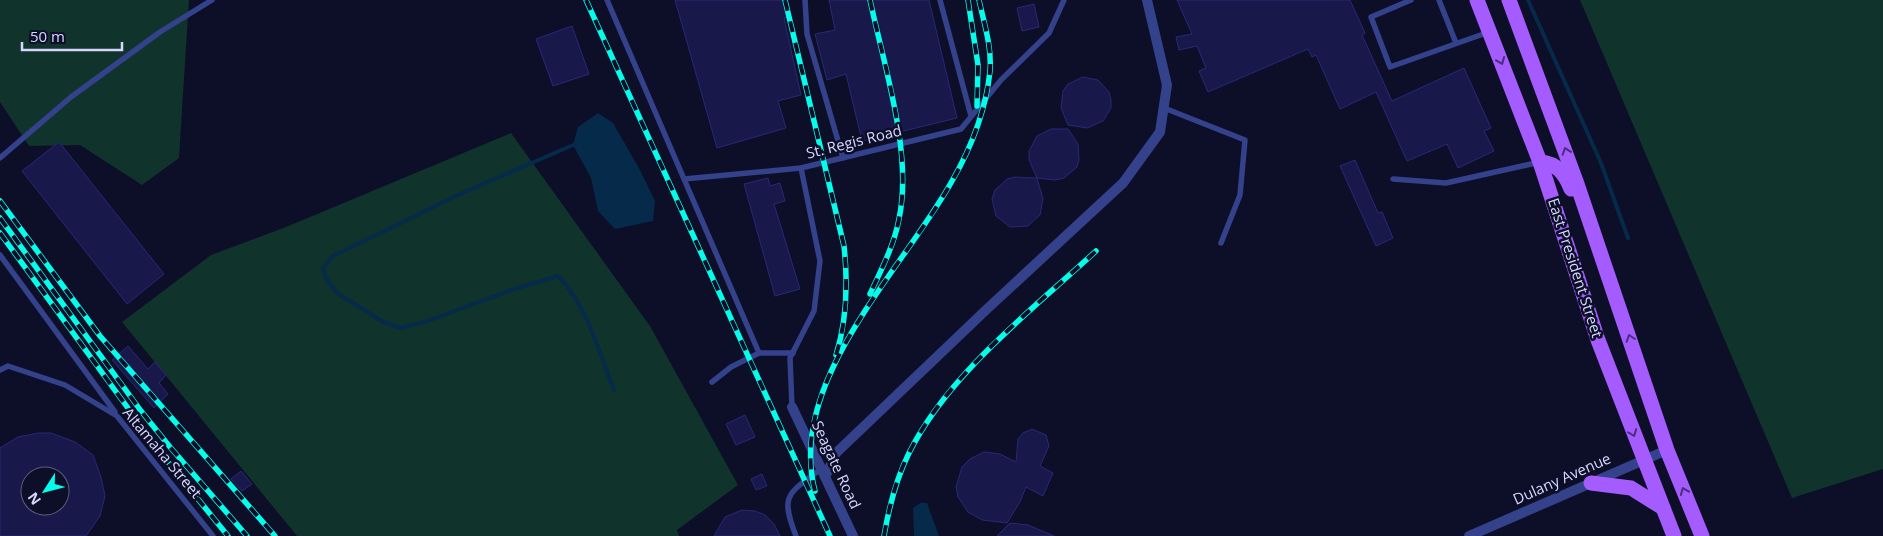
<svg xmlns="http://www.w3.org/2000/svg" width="1883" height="536" viewBox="0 0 1883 536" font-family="'Open Sans',sans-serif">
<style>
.green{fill:#10332b}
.water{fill:#062a49}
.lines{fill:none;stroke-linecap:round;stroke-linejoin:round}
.stream{stroke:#062a49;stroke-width:4}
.building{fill:#19184b;stroke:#292879;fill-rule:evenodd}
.lane{stroke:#34418b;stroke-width:5.5}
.street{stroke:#34418b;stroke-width:10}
.primary{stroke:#a55cff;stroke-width:15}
.rail-casing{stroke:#01ffeb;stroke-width:5.5}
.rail{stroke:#0d0e28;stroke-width:4;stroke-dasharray:11;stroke-linecap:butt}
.oneway{stroke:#4a2d7e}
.labels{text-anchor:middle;stroke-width:5;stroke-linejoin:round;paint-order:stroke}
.street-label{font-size:15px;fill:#d5d7ff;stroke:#0d0e28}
</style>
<rect width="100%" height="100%" fill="#0d0e28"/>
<!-- green -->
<g class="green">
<polygon points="0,0 189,0 179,158 142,185 80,145 29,146 0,102"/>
<polygon points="1580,0 1883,0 1883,469 1792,498"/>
<polygon points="511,133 650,326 738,485 677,530 679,536 297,536 122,322 211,255 286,227"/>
</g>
<!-- water -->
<g class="water">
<polygon points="598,113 613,123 640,170 655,201 653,221 615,229 598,211 591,178 573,145 578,127"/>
<polygon points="920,503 927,503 939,536 914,536 913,508"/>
</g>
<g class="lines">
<!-- stream -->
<g class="stream">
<polyline points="1528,0 1601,163 1628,238"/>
<path d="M573 145 458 195 333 256 323 268 326 278 337 293 383 322 401 328 428 321 514 289 558 276C587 305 599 353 614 390"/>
</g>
</g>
<!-- building -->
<g class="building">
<polygon points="675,0 784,0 788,17 784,18 801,95 778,101 786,128 717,148"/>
<polygon points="829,0 929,0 957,118 862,141 846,74 827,80 815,34 835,30"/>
<polygon points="1177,0 1350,0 1365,33 1362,35 1392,101 1464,68 1491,128 1484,131 1494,151 1458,168 1447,144 1407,161 1376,92 1340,109 1316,55 1312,57 1308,49 1208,92 1199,71 1206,68 1197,46 1179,50 1176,37 1192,34"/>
<polygon points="1034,4 1039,27 1022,31 1017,8"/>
<polygon points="572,26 589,74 553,86 536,39"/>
<polygon points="1083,77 1098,80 1109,92 1111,100 1111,108 1103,121 1087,128 1068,125 1061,108 1063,91 1068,84"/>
<polygon points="1051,129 1068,129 1078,144 1079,160 1077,167 1064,178 1055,180 1037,178 1043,199 1040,215 1028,226 1010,227 996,216 992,199 995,190 1007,179 1015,177 1037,178 1029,160 1029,151 1037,136"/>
<polygon points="59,142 164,274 127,304 22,171"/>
<polygon points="1355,160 1378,213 1382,212 1393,238 1376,246 1340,166"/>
<polygon points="768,178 770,186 780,183 785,201 774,204 800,289 775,296 744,184"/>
<polygon points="128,346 148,369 155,362 166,375 159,383 168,394 154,408 112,360"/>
<polygon points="745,415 755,437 736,445 726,424"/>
<polygon points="1032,429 1046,435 1049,446 1040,466 1053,473 1043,496 1026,487 1020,502 1007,523 982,520 968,512 958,497 956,487 962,467 970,459 984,452 1000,454 1016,462 1018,439 1023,433"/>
<path d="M39 433H51L75 442 93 455 101 477 105 496 100 516 86 536H0V448L18 437ZM30 476H60V506H30Z"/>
<polygon points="241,471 252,484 242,491 231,479"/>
<polygon points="762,474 767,486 756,490 751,479"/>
<polygon points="742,510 755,511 765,515 774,524 780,536 714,536 725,517"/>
<polygon points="1010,523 1028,525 1054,536 997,536"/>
</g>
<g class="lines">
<!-- lane -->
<g class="lane">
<polyline points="607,0 684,179 801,168"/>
<polyline points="805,0 807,34 843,158"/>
<polyline points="940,0 971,116"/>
<polyline points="1411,0 1371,17 1390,67 1489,32"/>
<polyline points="1439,0 1456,43"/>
<polyline points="1164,108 1245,140 1240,195 1221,243"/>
<polyline points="0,158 71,97 160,32 212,0"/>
<polyline points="684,179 759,353"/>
<polyline points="1393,179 1446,183 1540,162"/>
<polyline points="0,255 115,412"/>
<polyline points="0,370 8,366 65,385 117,416 213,536"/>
<polyline points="712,382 731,367 759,353 793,353"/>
<polyline points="792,407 790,358 814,311 820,261 801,168 961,129 1001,80 1049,33 1064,0"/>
<path d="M796 536C779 493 789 494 822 468"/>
</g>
<!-- street -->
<g class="street">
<polyline points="792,407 853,536"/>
<polyline points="826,475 836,453 987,309 1123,183 1160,132 1167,85 1147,0"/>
<polyline points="1469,536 1667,450"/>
</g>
<!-- primary -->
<g class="primary">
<polyline points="1477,0 1540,162 1598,340 1674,536"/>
<polyline points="1509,0 1576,181 1667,450 1702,536"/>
<path d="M1540 162C1557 163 1565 174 1571 189"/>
<polyline points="1591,483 1631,488 1663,508"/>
</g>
<defs>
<g id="rail">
<polyline points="586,0 830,536"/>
<path d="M785 0 844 246C848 283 847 320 836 355"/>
<path d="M870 0C884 66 913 153 899 219 894 246 881 270 870 294"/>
<polyline points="968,0 978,65 977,106"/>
<polyline points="0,201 100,336 275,536"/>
<polyline points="0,218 141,411 170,447 247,536"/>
<polyline points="0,233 163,456 228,536"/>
<path d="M815 491C786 381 903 270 952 181 971 148 986 110 990 71 992 47 984 23 979 0"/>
<path d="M884 536C889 507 896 479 909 453 948 374 1032 310 1096 251"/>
</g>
</defs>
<!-- rail casing -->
<use href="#rail" class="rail-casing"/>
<!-- rail -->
<use href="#rail" class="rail"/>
</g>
<!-- one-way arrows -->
<defs><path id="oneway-chevron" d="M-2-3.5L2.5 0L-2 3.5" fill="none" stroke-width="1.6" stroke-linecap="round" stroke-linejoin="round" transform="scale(1.25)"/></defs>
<g class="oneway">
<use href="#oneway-chevron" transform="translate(1501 61) rotate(68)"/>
<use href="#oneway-chevron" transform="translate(1566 151) rotate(-109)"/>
<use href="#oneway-chevron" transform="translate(1630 338) rotate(-108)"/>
<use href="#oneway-chevron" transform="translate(1633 433) rotate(69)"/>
<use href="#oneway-chevron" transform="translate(1684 491) rotate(-112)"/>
</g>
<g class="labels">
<!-- street labels -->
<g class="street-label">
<text transform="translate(854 142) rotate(-14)" y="5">St. Regis Road</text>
<text transform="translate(1575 268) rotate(72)" y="5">East President Street</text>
<text transform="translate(162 453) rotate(50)" y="5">Altamaha Street</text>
<text transform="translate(836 465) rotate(65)" y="5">Seagate Road</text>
<text transform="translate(1562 479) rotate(-24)" y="5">Dulany Avenue</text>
</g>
</g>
<!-- north arrow -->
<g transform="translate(45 491) rotate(234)"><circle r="24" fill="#0d0e28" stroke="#5d5e7e"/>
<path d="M0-4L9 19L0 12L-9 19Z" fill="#01ffeb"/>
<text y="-8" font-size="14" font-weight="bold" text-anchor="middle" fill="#d5d7ff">N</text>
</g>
<!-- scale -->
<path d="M22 42v8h100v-8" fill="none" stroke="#d5d7ff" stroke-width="2.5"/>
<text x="30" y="42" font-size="15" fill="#d5d7ff" stroke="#0d0e28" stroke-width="4" paint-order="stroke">50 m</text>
</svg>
